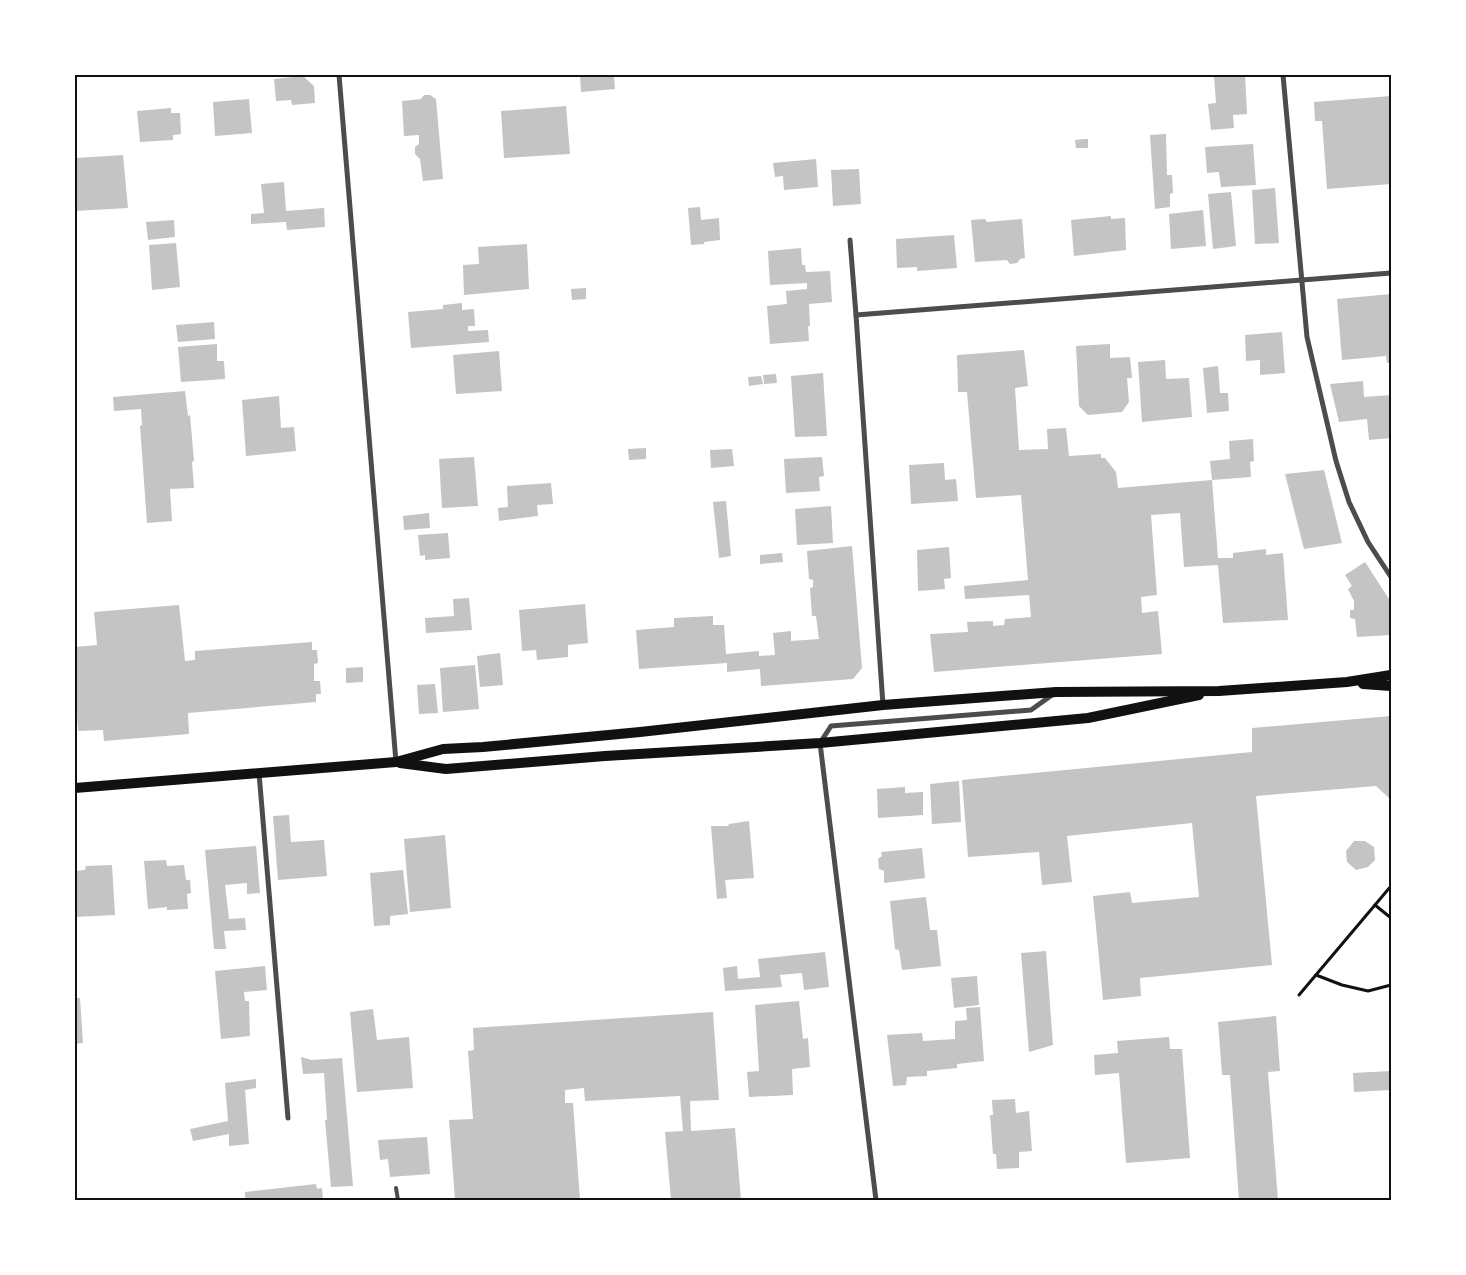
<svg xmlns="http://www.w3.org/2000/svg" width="1466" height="1275" viewBox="0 0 1466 1275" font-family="Manrope,sans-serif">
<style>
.building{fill:#c4c4c4}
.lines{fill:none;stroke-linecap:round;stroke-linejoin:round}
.path{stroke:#111;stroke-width:3}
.service{stroke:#4c4c4c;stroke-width:4}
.minor{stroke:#4c4c4c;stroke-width:5}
.secondary{stroke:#111;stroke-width:10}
.neatline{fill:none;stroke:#111;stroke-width:2}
</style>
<rect width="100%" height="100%" fill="#fff"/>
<!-- building -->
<g class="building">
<polygon points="580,75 614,75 615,89 581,92"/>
<polygon points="1226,75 1245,75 1247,114 1233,115 1234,128 1211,130 1208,104 1216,103 1214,76"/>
<polygon points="303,76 314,86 315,103 292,105 291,100 276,101 274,79"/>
<polygon points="424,95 430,95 436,99 443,179 423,181 420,159 415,154 415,147 419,144 419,135 404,136 402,101 421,99"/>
<polygon points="1391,96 1391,184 1327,189 1322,121 1315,121 1314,102"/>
<polygon points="249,99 252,133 215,136 213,102"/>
<polygon points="566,106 570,154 504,158 501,111"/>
<polygon points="171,108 171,113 180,113 181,134 173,135 173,140 140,142 137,111"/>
<polygon points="1166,134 1167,175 1172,175 1173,193 1170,194 1170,207 1155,209 1150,135"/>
<polygon points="1084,139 1088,139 1088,148 1076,148 1075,140"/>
<polygon points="1253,144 1256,185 1221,187 1219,172 1207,173 1205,147"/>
<polygon points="123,155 128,208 75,211 75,158"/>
<polygon points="816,159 818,187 784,190 783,176 775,177 773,163"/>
<polygon points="859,169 861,204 833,206 831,170"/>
<polygon points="284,182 286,211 324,208 325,227 287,230 286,222 251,224 251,214 264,213 261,184"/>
<polygon points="1275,188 1279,243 1255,244 1252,190"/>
<polygon points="1231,192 1236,246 1213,249 1208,194"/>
<polygon points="700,207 701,220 719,218 720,240 704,242 704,244 691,245 688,208"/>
<polygon points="1203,210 1206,246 1171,249 1169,214"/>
<polygon points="1111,216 1111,219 1125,218 1126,250 1074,256 1071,220"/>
<polygon points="985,219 987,222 1022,219 1025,258 1020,259 1017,263 1010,264 1007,260 975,262 971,220"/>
<polygon points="174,220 175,237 148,240 146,222"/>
<polygon points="954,235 957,268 917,271 917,267 897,268 896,239"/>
<polygon points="176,243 180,287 152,290 149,245"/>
<polygon points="527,244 529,289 464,295 463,265 479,264 478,247"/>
<polygon points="801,248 802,265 805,265 806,272 830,271 832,302 809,304 810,326 808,326 809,341 770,344 767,306 787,304 786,291 807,289 807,283 770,285 768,251"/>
<polygon points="586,288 586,299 572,300 571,289"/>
<polygon points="1391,294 1391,363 1387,363 1386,356 1342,360 1337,299"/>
<polygon points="462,303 462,310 474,309 475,326 468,326 468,331 488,330 489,342 411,348 408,312 443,309 443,305"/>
<polygon points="214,322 215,339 178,342 176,325"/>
<polygon points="1282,332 1285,373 1260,375 1260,360 1246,361 1245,335"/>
<polygon points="217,344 217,361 224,361 225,379 181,382 178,347"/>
<polygon points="1110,344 1110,358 1130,357 1132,378 1127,378 1129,402 1122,412 1088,415 1079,406 1076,346"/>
<polygon points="1024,350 1028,386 1015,388 1019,450 1048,449 1047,429 1066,428 1069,456 1101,454 1101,458 1105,458 1116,472 1118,488 1212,480 1218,558 1233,558 1233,553 1266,549 1266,555 1283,553 1288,620 1223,623 1218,565 1184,567 1180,513 1151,515 1157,595 1141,597 1142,613 1158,611 1162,654 934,672 930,634 968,632 967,622 993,621 993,626 1004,625 1005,619 1031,617 1029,595 965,599 964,586 1028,580 1021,495 976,498 967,392 958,392 957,355"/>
<polygon points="499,351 502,391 456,394 453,355"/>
<polygon points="1165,360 1166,379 1189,378 1192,417 1142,422 1138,362"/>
<polygon points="1218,366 1220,393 1228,393 1229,411 1207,413 1203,368"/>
<polygon points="823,373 827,436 795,437 791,376"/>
<polygon points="776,374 777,383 764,384 763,375"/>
<polygon points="761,376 763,384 749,386 748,377"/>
<polygon points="1363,381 1364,397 1391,395 1391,438 1369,440 1367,419 1339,422 1330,384"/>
<polygon points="185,391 188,416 190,415 194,461 192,462 194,488 170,489 172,521 147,523 140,426 142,425 141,409 114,411 113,397"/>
<polygon points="279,396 281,428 294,427 296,451 246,456 242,400"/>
<polygon points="1253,439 1254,461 1250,462 1251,477 1212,480 1210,461 1230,459 1229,441"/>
<polygon points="646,448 646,459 629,460 628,449"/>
<polygon points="732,449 734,466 711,468 710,450"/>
<polygon points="474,457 478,506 442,508 439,459"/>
<polygon points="822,457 824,476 819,477 820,491 786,493 784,459"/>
<polygon points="944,463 945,480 956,479 958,501 911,504 909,465"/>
<polygon points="1324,470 1342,543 1304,549 1285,474"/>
<polygon points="551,483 553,504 537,505 538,516 499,521 498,508 508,507 507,486"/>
<polygon points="726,501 731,556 719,558 713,502"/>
<polygon points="831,506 833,543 797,545 795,509"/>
<polygon points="429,513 430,528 404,530 403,516"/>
<polygon points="448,533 450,558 425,560 425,555 420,556 418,535"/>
<polygon points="852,546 862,668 853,679 761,686 760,669 727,672 727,663 639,669 636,630 674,627 674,618 713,616 713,625 724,625 726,654 759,651 759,656 775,655 773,633 791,631 791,641 819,639 816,616 812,616 810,588 813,587 813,580 809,579 807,551"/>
<polygon points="949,547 951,578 944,579 945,589 918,591 917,550"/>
<polygon points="782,553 783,562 760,564 760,555"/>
<polygon points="1365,562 1391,602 1391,635 1357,637 1355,619 1350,618 1350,610 1354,610 1354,601 1348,589 1352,586 1345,575"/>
<polygon points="469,598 472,630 426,633 425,618 454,616 453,599"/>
<polygon points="585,604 588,643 568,645 568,657 537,660 536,650 522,651 519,610"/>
<polygon points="179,605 185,661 195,660 195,651 312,642 312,650 317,650 318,663 314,664 314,681 320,681 321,694 316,694 316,702 188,713 189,734 104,741 103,730 78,731 77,715 75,715 75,647 97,645 94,612"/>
<polygon points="500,653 503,685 480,687 477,656"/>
<polygon points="475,665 479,709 443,712 440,668"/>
<polygon points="363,667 363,682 346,683 346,668"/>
<polygon points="435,684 438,713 419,714 417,685"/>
<polygon points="1391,716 1391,800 1376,786 1256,796 1272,965 1140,978 1141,996 1103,1000 1093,896 1130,892 1132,903 1199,897 1192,823 1067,836 1072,882 1042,885 1039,852 968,857 962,780 1252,752 1252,728"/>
<polygon points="959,781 961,822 932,824 930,784"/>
<polygon points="905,787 905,793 923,792 923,815 878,818 877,789"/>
<polygon points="289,815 291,842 324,840 327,876 278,880 273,816"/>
<polygon points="749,821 754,878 725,880 727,898 717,899 711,826 728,826 729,824"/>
<polygon points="445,835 451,908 410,912 404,839"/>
<polygon points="1354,841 1365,841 1374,847 1375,860 1368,867 1356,870 1347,862 1346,851"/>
<polygon points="256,846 260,893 247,894 247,883 225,885 229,919 245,918 246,930 224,931 226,949 214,949 205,850"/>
<polygon points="922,848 925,878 884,883 884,871 879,869 878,859 882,856 881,852"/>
<polygon points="166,860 167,866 184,865 186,880 190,880 191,893 187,894 188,909 167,910 167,907 148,909 144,861"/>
<polygon points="112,865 115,915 75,917 75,871 85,870 86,866"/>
<polygon points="403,870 408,914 390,916 390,925 374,926 370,873"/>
<polygon points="926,897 930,930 937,930 941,966 902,970 899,950 895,949 890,901"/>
<polygon points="1046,951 1053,1045 1029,1052 1021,953"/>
<polygon points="825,952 829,987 804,990 802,973 780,975 782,987 725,991 723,968 737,966 738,979 760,977 758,959"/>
<polygon points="265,966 267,990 244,992 245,1001 249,1001 250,1036 221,1039 215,971"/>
<polygon points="977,976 979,1005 954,1008 951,978"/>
<polygon points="75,998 80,998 83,1043 75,1044"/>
<polygon points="799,1001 803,1039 808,1038 810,1067 792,1069 793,1095 749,1097 747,1072 759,1071 755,1005"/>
<polygon points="980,1007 984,1061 957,1064 957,1068 927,1071 927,1076 907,1077 906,1085 893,1086 887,1035 922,1033 923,1041 955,1039 955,1021 967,1020 966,1008"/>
<polygon points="373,1009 377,1040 409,1037 413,1088 357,1092 350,1012"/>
<polygon points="713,1012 719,1100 690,1101 691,1131 735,1128 741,1200 671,1200 665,1132 683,1131 680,1096 585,1101 584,1088 565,1090 565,1103 573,1103 580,1200 455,1200 449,1120 473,1119 468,1051 474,1050 473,1028"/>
<polygon points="1276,1016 1280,1071 1268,1072 1278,1200 1239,1200 1230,1075 1222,1075 1218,1022"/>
<polygon points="1169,1037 1170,1049 1182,1049 1190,1158 1126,1163 1119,1073 1095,1075 1094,1055 1118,1053 1117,1041"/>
<polygon points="301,1057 312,1060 342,1058 353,1186 331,1187 325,1120 327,1120 324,1073 303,1074"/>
<polygon points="1391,1071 1391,1090 1354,1092 1353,1073"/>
<polygon points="256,1079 256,1088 245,1090 249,1144 229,1146 229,1134 193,1141 190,1129 228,1121 225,1083"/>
<polygon points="1015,1099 1016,1113 1029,1111 1032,1151 1019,1152 1019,1168 997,1169 996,1154 993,1154 990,1115 993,1115 992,1100"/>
<polygon points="427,1137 430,1174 390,1177 388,1159 380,1160 378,1140"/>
<polygon points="316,1184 317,1189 322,1188 323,1200 245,1200 245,1192"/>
</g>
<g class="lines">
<!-- path -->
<g class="path">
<polyline points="1375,905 1391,918"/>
<polyline points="1316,975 1342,985 1368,991 1391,985"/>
<polyline points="1299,995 1391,886"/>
</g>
<!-- service -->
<polyline class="service" points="396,1188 398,1200"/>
<!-- minor -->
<g class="minor">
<polyline points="339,75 396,762"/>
<polyline points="1283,75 1307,337 1336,461 1349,502 1368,542 1391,577"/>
<polyline points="850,240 856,315 883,705"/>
<polyline points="856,315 1391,273"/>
<polyline points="259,773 288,1118"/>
<polyline points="876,1200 820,743 831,726 1031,710 1052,695"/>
</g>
<!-- secondary -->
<g class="secondary">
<polyline points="1363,684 1391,686"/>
<polyline points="400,763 446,769 605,756 820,743 1088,718 1199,695"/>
<polyline points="75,788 396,762 443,749 483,747 640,732 883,705 1056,692 1219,691 1347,682 1391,675"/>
</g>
</g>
<!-- border -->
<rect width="1466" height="1275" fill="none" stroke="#ffffff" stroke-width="152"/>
<rect x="76" y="76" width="1314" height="1123" class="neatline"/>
</svg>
